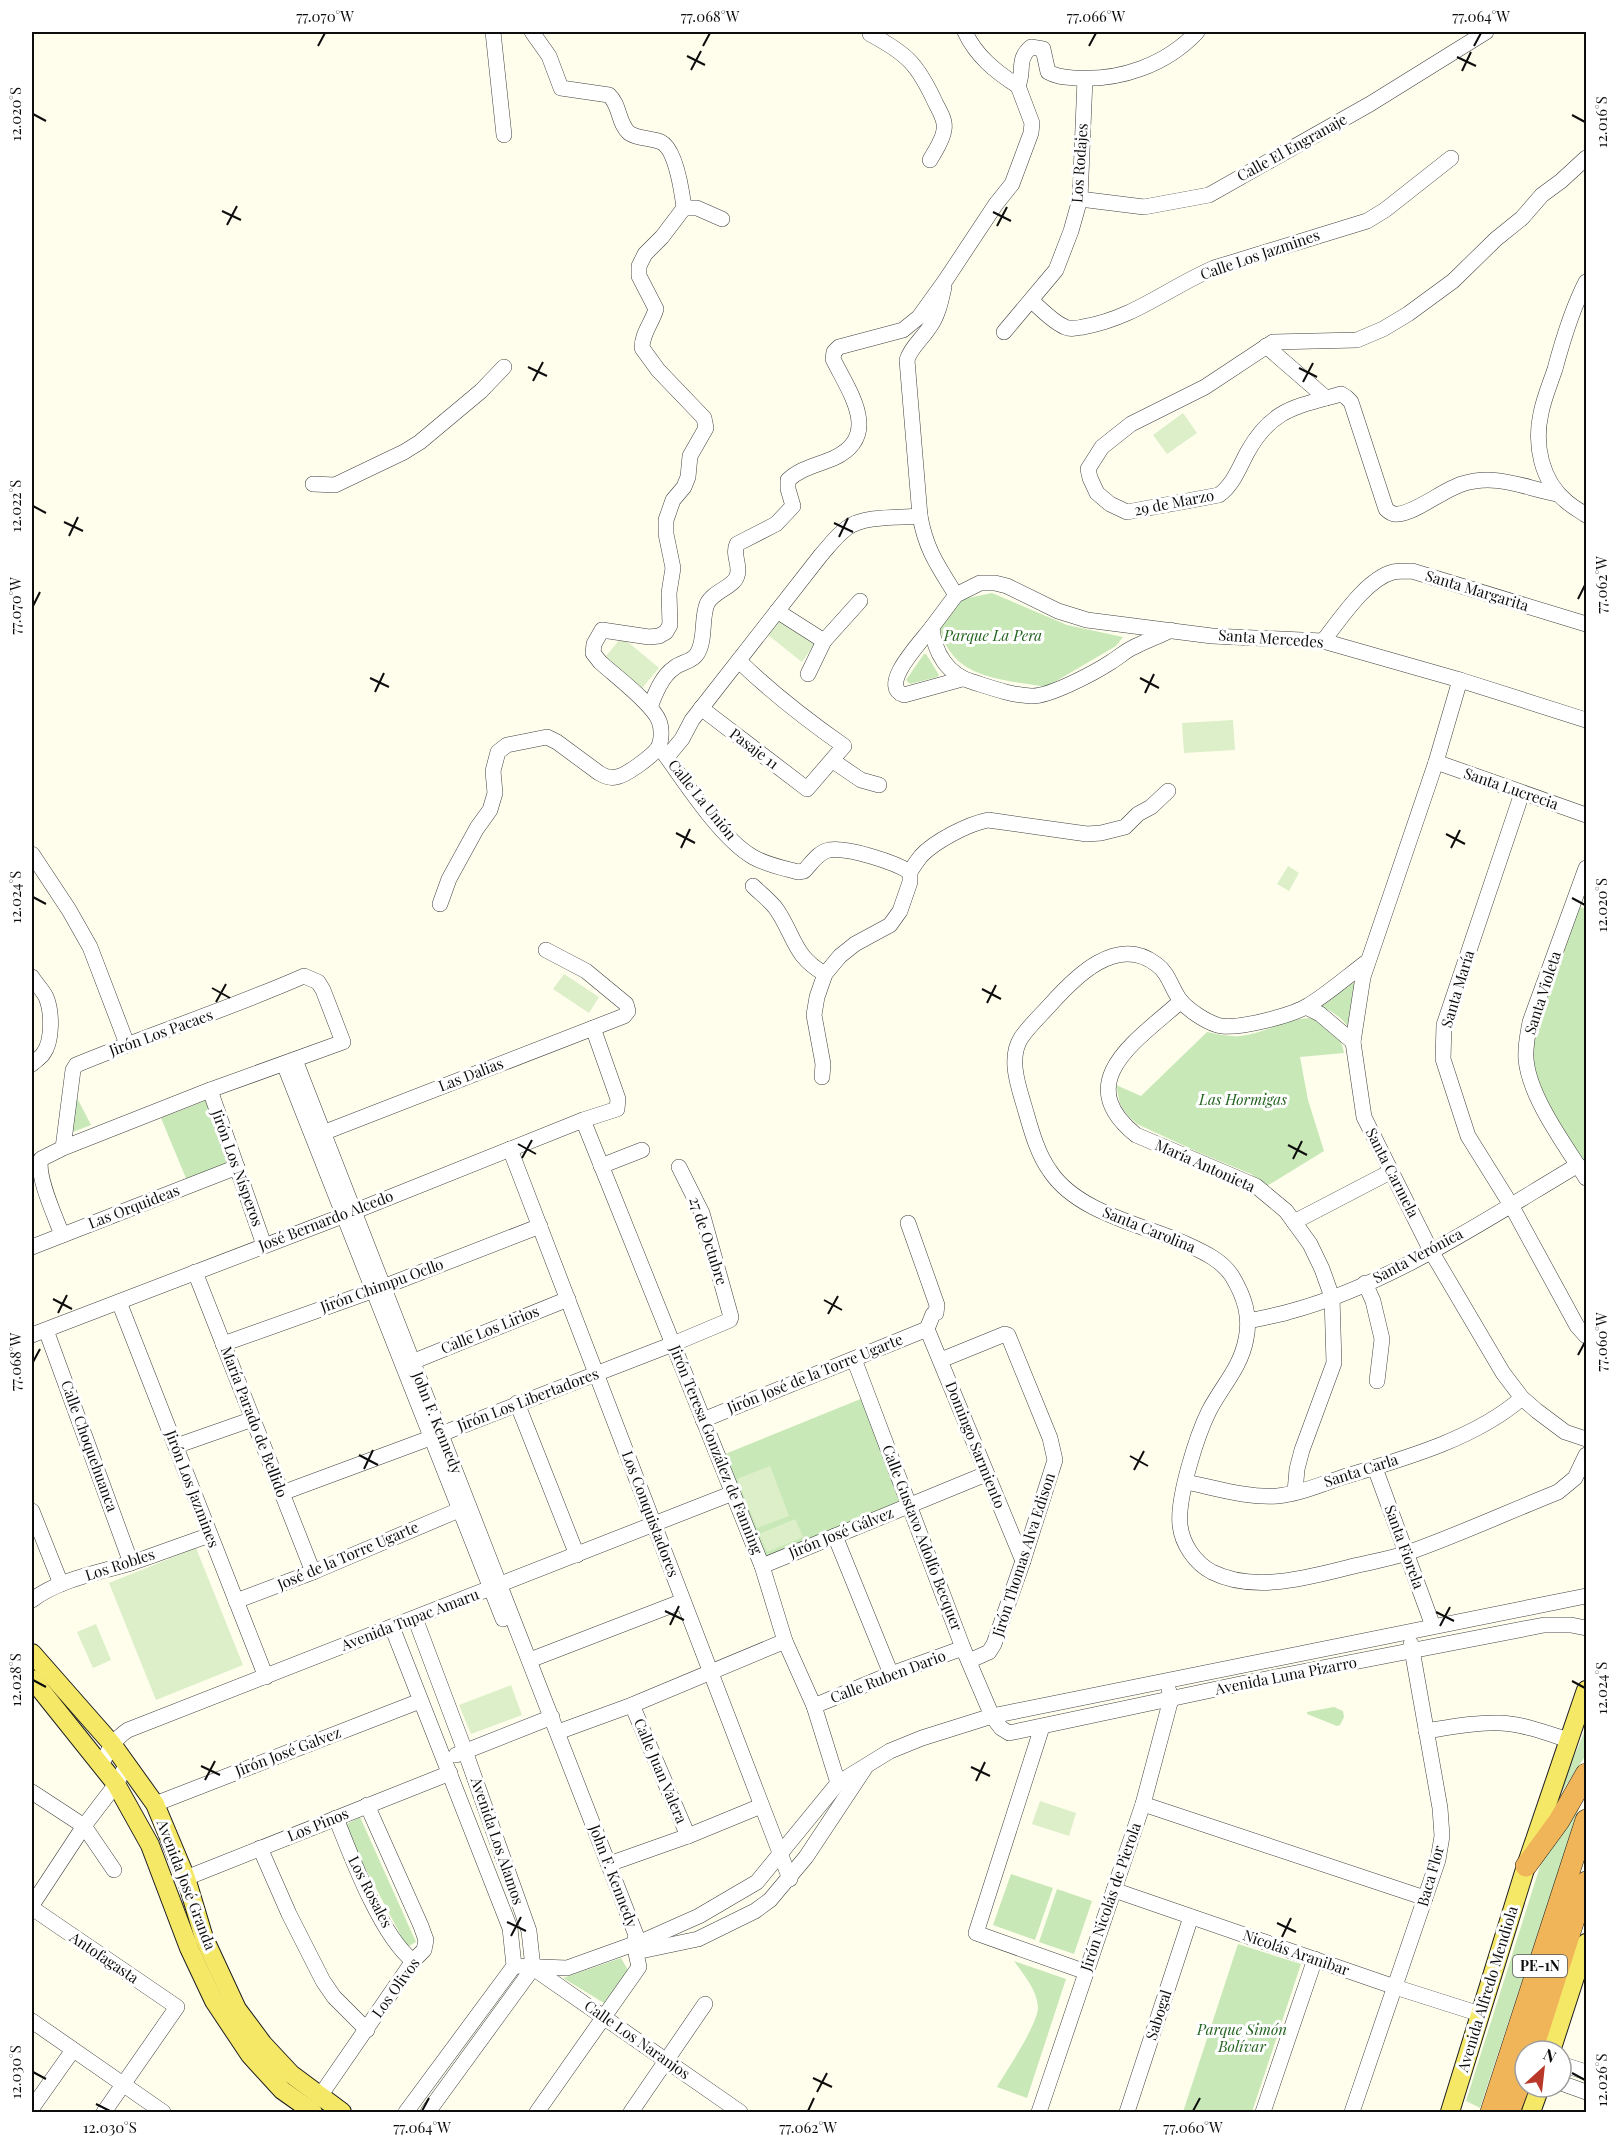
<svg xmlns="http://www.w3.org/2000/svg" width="1618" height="2144" viewBox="0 0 1618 2144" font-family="'Playfair Display',serif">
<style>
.green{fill:#c9e8b8}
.pitch{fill:#dcefc9}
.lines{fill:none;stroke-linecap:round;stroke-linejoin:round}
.minor-casing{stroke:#404040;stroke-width:16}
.major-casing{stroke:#1e1e1e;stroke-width:20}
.highway-casing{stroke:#1e1e1e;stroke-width:22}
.minor{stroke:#fff;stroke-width:15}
.major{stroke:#f5e867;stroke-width:18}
.highway{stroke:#f0b559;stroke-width:21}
.ticks{fill:none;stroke:#0d0d0d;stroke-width:2}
.labels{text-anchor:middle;stroke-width:6;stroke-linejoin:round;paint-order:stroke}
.shield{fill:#fff;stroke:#565656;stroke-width:1.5}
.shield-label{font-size:14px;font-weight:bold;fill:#0d0d0d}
.street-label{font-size:15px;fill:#0d0d0d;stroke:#fff}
.park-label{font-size:15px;font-style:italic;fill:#23631f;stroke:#fff}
.neatline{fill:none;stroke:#0d0d0d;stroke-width:2}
.ticks-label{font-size:15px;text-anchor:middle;fill:#0d0d0d}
</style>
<rect width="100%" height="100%" fill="#fffeed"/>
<!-- green -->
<g class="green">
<path d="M992 593 1067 625 1123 637 1116 646 1046 687C1002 679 953 680 940 629L963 599Z"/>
<polygon points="924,654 926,654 939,675 937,677 910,684 906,680"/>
<polygon points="1577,906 1586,909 1586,1171 1538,1089 1529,1047"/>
<path d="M1357 980 1348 1027C1342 1018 1331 1010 1321 1007Z"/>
<path d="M1309 1018C1327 1023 1341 1033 1344 1053L1300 1057 1308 1100 1324 1151 1272 1183 1266 1186 1251 1174 1200 1153 1137 1124 1128 1116 1120 1104 1116 1085 1141 1096 1207 1032C1218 1034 1229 1037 1240 1036 1264 1034 1285 1019 1309 1018Z"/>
<polygon points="72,1088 91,1125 65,1135"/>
<polygon points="210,1099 234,1164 188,1183 161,1118"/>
<polygon points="863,1398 904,1503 765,1557 725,1454"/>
<polygon points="1334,1707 1343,1711 1344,1717 1340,1725 1337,1726 1307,1714 1307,1712"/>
<polygon points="1586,1728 1586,1755 1554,1804"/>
<polygon points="1586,1787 1480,2108 1466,2101 1542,1860"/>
<polygon points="360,1817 416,1942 407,1947 343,1826"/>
<polygon points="1011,1874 1053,1888 1035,1940 993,1925"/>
<polygon points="1057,1889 1092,1901 1074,1954 1039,1942"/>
<polygon points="1238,1944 1301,1964 1252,2112 1183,2112"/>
<polygon points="621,1958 628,1970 604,2003 563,1978"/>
<path d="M1014 1961 1066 1979 1027 2098 997 2087C1007 2070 1038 2024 1038 2007 1037 1990 1023 1974 1014 1961Z"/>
</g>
<!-- pitch -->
<g class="pitch">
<polygon points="1183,413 1197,433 1167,454 1153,435"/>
<polygon points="782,618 815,643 802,662 768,635"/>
<polygon points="622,637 659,668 642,688 605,657"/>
<polygon points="1233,720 1235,750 1184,753 1182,723"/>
<polygon points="1288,866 1299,873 1289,891 1277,884"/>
<polygon points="564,974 599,997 589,1013 553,989"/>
<polygon points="770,1466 789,1516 757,1528 737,1479"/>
<polygon points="795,1519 803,1537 767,1552 759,1534"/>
<polygon points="196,1548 243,1665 156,1700 109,1583"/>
<polygon points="96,1624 111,1660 93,1668 77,1632"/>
<polygon points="511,1685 522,1715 471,1734 459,1705"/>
<polygon points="1040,1801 1076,1813 1069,1836 1032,1824"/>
</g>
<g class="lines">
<defs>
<g id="minor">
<polyline points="493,32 504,135"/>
<path d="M965 32C976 56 996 72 1018 86"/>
<path d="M870 34C908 54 918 65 936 104 940 112 946 121 944 130 943 140 935 151 930 160"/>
<path d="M1018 86C1025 70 1016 60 1031 47L1043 49 1048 72C1057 77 1065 77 1075 78 1120 81 1166 65 1197 32"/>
<polyline points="1080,199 1144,207 1209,195 1370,104 1486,32"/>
<polyline points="684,208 697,208 722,219"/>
<path d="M1586 282C1572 309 1563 339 1555 369 1550 384 1544 398 1541 413 1534 444 1541 481 1567 502 1573 507 1580 511 1586 515"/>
<path d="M944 287C941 301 938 316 929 328 922 339 911 347 907 360L920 516C926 550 938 566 956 595"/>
<path d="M1032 301C1042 310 1053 322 1065 327 1070 330 1077 328 1083 327 1134 318 1168 288 1214 268L1367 221 1385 210 1451 158"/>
<polyline points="1004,332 1056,270 1071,231 1080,199 1085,79"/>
<polyline points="1266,346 1326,398"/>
<polyline points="313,484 335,485 404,452 420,442 481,391 504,367"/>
<path d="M1558 494C1524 488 1497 473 1462 484 1443 490 1415 513 1398 514 1393 515 1389 512 1386 509L1351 402 1346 397 1341 394C1295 407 1271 409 1247 453 1239 468 1233 485 1219 495L1127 512 1110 504 1097 493 1090 478 1088 469 1102 447 1131 424 1205 387 1273 342 1357 340 1383 329 1408 314 1453 281 1496 239 1522 218 1542 195 1561 181 1586 158"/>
<polyline points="777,611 824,641 808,674"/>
<path d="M932 627C923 640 877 686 904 695L962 679"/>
<path d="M1171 630C1159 636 1146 641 1134 647 1125 651 1118 658 1111 662 1094 673 1049 697 1031 696 1011 695 992 688 973 682 948 675 934 653 932 627L956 595 980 583H995L1007 586 1058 611 1087 620 1212 636 1323 641 1460 680 1586 720"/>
<polyline points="824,641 860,601"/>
<path d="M1323 641C1340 620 1366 579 1393 572 1399 571 1406 571 1412 571L1586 624"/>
<polyline points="1460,680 1436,762 1363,977 1353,1042 1364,1117 1431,1251 1503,1373 1522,1398 1537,1411 1565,1432 1586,1439"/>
<path d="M650 707C655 694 662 676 674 668 681 662 692 662 697 654 706 640 701 619 707 604 713 591 734 587 737 576 741 565 732 555 737 544L776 524 793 506 788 489V480C801 468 818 465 834 458 882 435 849 392 833 359L834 352 839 347 903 330 919 317 945 281 996 204 1012 184 1031 133 1032 123 1018 86"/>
<path d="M701 708 807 789 844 746C807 720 772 693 739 661"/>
<path d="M659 746C682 778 720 838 753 857 767 865 783 868 798 872L804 871C811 864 818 852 829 850 848 847 894 862 910 872V882L900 911 890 925 855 944 840 956 825 974 817 997 814 1015 823 1064 822 1077"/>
<path d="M667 757 682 739 692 720 821 555C829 546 837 535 847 528 864 515 899 518 920 516"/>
<polyline points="833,761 861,780 879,785"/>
<polyline points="1436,762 1586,815"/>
<polyline points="1522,793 1444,1025 1443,1059 1468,1136 1511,1205 1577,1326 1586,1336"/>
<polyline points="32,854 69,910 90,947 127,1044"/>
<path d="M1586 868 1530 1022C1528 1034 1525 1046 1526 1059 1529 1097 1566 1146 1586 1178"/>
<path d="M910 872C913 867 917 861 921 856 935 841 968 824 988 820L1087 834 1101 833 1125 827 1138 814 1151 807 1168 791"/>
<path d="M753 886C761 894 771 901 777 910 795 937 794 957 825 974"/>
<path d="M440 904 449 879 477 828 490 810 495 793 493 771 498 752 507 745 547 737 557 742 599 773C604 776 610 779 616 777 626 776 652 756 658 748 662 741 662 728 659 721 653 704 614 675 600 662L593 653 594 644 602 630 649 637 659 636 666 632 670 625 669 593 673 568 666 534V520L673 500 684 487 688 477 690 456 706 428 704 418 658 370 642 348C642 333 652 323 656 309L639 276V266L645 254 662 237 684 208C682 192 676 149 661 142 651 138 638 139 629 133 618 123 620 105 609 95L561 88 549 56 532 32"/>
<path d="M1368 961C1349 975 1330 992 1309 1005 1294 1015 1234 1031 1217 1025 1205 1021 1188 1010 1180 1000 1171 988 1169 973 1156 964 1117 934 1075 977 1050 1005 1041 1015 1029 1026 1021 1038 1009 1057 1017 1082 1023 1102 1030 1125 1036 1152 1050 1171 1077 1212 1140 1224 1184 1243 1201 1251 1221 1259 1232 1276 1244 1296 1251 1316 1246 1339 1241 1367 1222 1386 1209 1411 1197 1435 1177 1498 1180 1525 1182 1544 1195 1563 1212 1572 1252 1592 1302 1579 1342 1569 1364 1563 1386 1560 1407 1553 1458 1535 1508 1512 1558 1492L1575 1478 1586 1455"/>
<path d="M32 977C36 984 42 989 46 997 52 1011 53 1041 43 1054 40 1058 35 1061 32 1064"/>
<path d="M1181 1001C1139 1039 1069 1081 1136 1135L1256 1186 1286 1211 1310 1244 1322 1269 1332 1297 1334 1363 1302 1450 1297 1469 1295 1492"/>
<polyline points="1306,1007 1320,1014 1353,1042"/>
<polyline points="295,1060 636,1935 634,1944 639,1967 537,2112"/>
<polyline points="284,1064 503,1619"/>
<polyline points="210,1090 264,1245"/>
<polyline points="583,1120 762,1566 785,1641 814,1706 838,1783"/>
<polyline points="315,1136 624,1016 628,1011 626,1004 586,971 546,950"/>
<polyline points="510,1149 790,1879"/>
<polyline points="601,1166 642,1150"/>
<polyline points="1294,1222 1390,1172"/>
<polyline points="908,1223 937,1305 936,1313 933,1314 927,1329"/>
<path d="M62 1235C56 1218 36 1176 41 1159L63 1148 210 1090 343 1042 323 990 318 982 304 976C229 1009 151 1034 76 1065L73 1070 63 1148"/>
<polyline points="32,1247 237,1167"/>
<polyline points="195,1272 313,1572"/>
<polyline points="1365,1283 1373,1301 1382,1339 1377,1381"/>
<polyline points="119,1302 266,1677"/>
<path d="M1248 1321C1261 1318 1275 1316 1288 1312 1388 1286 1490 1217 1578 1165"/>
<polyline points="927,1329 1023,1561"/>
<polyline points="46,1330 131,1563"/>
<polyline points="32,1335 353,1212 583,1120 617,1109 618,1099 593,1028"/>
<polyline points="223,1344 383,1287 540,1226"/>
<polyline points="854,1359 963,1648 992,1716 1001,1728 1009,1733 1240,1684 1544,1625 1571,1625 1586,1628"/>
<polyline points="941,1360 1005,1334 1008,1335 1050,1438 1055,1460 1023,1561 994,1644 989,1652 969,1661"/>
<polyline points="412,1362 568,1299"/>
<polyline points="517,1403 577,1555"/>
<polyline points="703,1420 927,1329"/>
<polyline points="176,1446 253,1419"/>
<polyline points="1375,1468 1433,1626"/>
<path d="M1186 1482C1216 1488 1247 1498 1277 1496 1299 1494 1322 1484 1343 1477 1403 1459 1475 1439 1522 1398"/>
<polyline points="282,1493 441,1434 673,1344 730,1320 731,1317 702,1213 679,1167"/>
<polyline points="32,1511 61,1584"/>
<polyline points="835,1536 891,1674"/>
<polyline points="762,1566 986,1474"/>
<path d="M32 1600C60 1579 98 1573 131 1563 158 1554 184 1544 210 1535"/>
<polyline points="236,1601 313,1572 459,1510"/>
<polyline points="415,1618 465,1751 529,1931 533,1968 428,2112"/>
<polyline points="392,1627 510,1928 514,1966 406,2112"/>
<polyline points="530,1660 683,1601"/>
<polyline points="632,1705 688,1836"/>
<polyline points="814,1706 891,1674 963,1648"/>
<polyline points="1042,1727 976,1933 1086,1972"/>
<path d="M1426 1731C1451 1727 1476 1722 1501 1723 1523 1724 1547 1733 1568 1740"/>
<polyline points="558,1732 632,1705 785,1641"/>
<polyline points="456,1755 552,1717"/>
<path d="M101 1765C108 1751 114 1739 128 1730L733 1493"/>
<polyline points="32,1792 84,1826 114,1870"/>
<polyline points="155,1804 420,1701"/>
<polyline points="1143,1804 1425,1898"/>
<path d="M336 1818C351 1856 381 1936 413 1961"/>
<polyline points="260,1848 289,1914 323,1981 334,1997 367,2030"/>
<polyline points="609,1864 688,1836 761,1806"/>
<polyline points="186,1878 450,1773"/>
<polyline points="1114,1890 1395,1987 1480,2014"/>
<polyline points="32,1905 84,1826 116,1784 127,1764"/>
<polyline points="32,1908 177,2007 104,2112"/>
<polyline points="636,1952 698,1939 755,1911 770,1900 806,1857 865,1768"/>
<polyline points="514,1966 567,1968 645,1940 699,1916 757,1882 838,1783 890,1751 922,1738 992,1716 1586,1596"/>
<polyline points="533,1968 740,2112"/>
<polyline points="32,2021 163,2112"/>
<polyline points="1561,2064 1586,2072"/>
<polyline points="1561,2083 1586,2092"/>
<polyline points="320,2096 413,1961 424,1950 426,1940 421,1926 367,1805"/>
<polyline points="32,2108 73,2050"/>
<polyline points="631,2112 705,2004"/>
<polyline points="1039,2112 1143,1804 1171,1699 1169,1691"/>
<polyline points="1127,2112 1191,1917"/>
<polyline points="1263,2112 1315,1959"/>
<polyline points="1352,2112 1438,1860 1442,1836 1440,1808 1411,1644"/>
</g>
<g id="major">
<polyline points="32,1653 112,1744 155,1804 186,1878 204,1938 237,2009 263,2044 291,2074 342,2112"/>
<polyline points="32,1679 116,1784 150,1845 189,1948 214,2001 250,2055 282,2090 313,2112"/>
<polyline points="1551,2051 1586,1943"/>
<polyline points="1450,2112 1526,1866 1586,1690"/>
<polyline points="1531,2112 1540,2087"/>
</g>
<g id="highway">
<polyline points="1526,1866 1559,1821 1586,1774"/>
<polyline points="1532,2051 1586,1882"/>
<polyline points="1491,2112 1586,1820"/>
<polyline points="1509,2112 1525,2070"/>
</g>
</defs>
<!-- minor casing -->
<use href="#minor" class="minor-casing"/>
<!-- major casing -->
<use href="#major" class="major-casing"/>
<!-- highway casing -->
<use href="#highway" class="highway-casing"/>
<!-- minor -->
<use href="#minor" class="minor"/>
<!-- major -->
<use href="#major" class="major"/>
<!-- highway -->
<use href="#highway" class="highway"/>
</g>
<!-- ticks -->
<path class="ticks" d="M318 46 325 33M703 46 710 33M1089 46 1096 33M1474 46 1481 33M687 56 705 65M1457 57 1476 66M691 70 701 51M1462 71 1471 52M33 114 46 121M1572 115 1585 122M222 211 241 220M993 212 1011 221M227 225 237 206M997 226 1007 207M528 367 547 376M1299 368 1317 377M533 381 543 362M1303 382 1313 363M33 506 46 513M64 522 83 531M834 523 853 532M69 536 78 517M839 537 848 518M1578 599 1585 585M33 606 40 592M370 678 389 687M1140 678 1159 688M375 692 384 673M1145 693 1154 674M676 833 695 843M1446 834 1465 844M681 848 690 829M1451 848 1460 830M33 897 46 904M1572 898 1585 905M212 988 230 998M982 989 1001 999M216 1002 226 984M987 1003 996 985M518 1144 536 1154M1288 1145 1307 1155M522 1158 532 1140M1293 1159 1302 1141M53 1299 72 1309M824 1300 842 1310M58 1313 67 1295M828 1314 838 1296M1578 1355 1585 1342M33 1362 40 1349M359 1455 378 1465M1130 1456 1148 1466M364 1469 373 1450M1134 1470 1144 1451M665 1611 684 1620M1436 1612 1454 1621M670 1625 679 1606M1440 1626 1450 1607M33 1680 46 1687M1572 1681 1585 1688M201 1766 220 1775M971 1767 990 1776M205 1780 215 1761M976 1781 985 1762M507 1922 526 1931M1277 1923 1296 1932M511 1936 521 1917M1282 1937 1291 1918M33 2072 46 2079M1572 2073 1585 2080M813 2078 832 2087M817 2092 827 2073M96 2104 110 2111M422 2111 429 2098M808 2111 814 2098M1193 2111 1200 2098"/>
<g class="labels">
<!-- shield labels -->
<rect class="shield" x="1513" y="1955" width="54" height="22" rx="4.5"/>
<g class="shield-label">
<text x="1540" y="1971">PE-1N</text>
</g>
<!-- street labels -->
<g class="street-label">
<text transform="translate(1292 148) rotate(-29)" y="5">Calle El Engranaje</text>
<text transform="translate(1080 163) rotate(-86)" y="5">Los Rodajes</text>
<text transform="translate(1260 255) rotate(-19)" y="5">Calle Los Jazmines</text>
<text transform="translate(1174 503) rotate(-11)" y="5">29 de Marzo</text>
<text transform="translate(1477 591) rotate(17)" y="5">Santa Margarita</text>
<text transform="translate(1271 639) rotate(4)" y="5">Santa Mercedes</text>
<text transform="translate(754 749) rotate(37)" y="5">Pasaje 11</text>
<text transform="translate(1511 789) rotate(19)" y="5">Santa Lucrecia</text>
<text transform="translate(702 800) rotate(51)" y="5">Calle La Unión</text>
<text transform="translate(1458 989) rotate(-73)" y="5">Santa María</text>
<text transform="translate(1543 993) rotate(-72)" y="5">Santa Violeta</text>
<text transform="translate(161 1033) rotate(-20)" y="5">Jirón Los Pacaes</text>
<text transform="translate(471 1075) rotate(-21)" y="5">Las Dalias</text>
<text transform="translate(1205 1166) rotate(24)" y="5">María Antonieta</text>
<text transform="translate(237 1168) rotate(70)" y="5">Jirón Los Nísperos</text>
<text transform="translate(1392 1173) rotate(63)" y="5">Santa Carmela</text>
<text transform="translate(134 1207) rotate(-21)" y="5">Las Orquideas</text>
<text transform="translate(326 1221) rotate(-21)" y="5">José Bernardo Alcedo</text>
<text transform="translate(1149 1230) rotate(22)" y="5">Santa Carolina</text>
<text transform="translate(708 1241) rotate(72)" y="5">27 de Octubre</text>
<text transform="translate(1418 1256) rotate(-28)" y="5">Santa Verónica</text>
<text transform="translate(382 1286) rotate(-20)" y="5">Jirón Chimpu Ocllo</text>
<text transform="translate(490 1330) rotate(-22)" y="5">Calle Los Lirios</text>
<text transform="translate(815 1374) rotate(-22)" y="5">Jirón José de la Torre Ugarte</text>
<text transform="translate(528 1400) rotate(-21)" y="5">Jirón Los Libertadores</text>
<text transform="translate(254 1422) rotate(69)" y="5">María Parado de Bellido</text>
<text transform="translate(437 1423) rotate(68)" y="5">John F. Kennedy</text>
<text transform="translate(975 1445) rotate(68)" y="5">Domingo Sarmiento</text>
<text transform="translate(89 1446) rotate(70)" y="5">Calle Choquehuanca</text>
<text transform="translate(716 1450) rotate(68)" y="5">Jirón Teresa González de Fanning</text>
<text transform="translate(1361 1471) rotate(-18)" y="5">Santa Carla</text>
<text transform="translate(192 1489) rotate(69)" y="5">Jirón Los Jazmines</text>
<text transform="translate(650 1514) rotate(69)" y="5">Los Conquistadores</text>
<text transform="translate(841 1533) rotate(-22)" y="5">Jirón José Gálvez</text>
<text transform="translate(922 1538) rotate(69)" y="5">Calle Gustavo Adolfo Becquer</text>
<text transform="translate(1404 1547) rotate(70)" y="5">Santa Fiorela</text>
<text transform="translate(1024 1555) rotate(-72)" y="5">Jirón Thomas Alva Edison</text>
<text transform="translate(348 1556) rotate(-23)" y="5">José de la Torre Ugarte</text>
<text transform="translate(120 1565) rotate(-18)" y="5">Los Robles</text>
<text transform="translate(410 1620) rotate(-21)" y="5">Avenida Tupac Amaru</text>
<text transform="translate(1286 1676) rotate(-11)" y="5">Avenida Luna Pizarro</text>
<text transform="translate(888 1677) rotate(-21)" y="5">Calle Ruben Dario</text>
<text transform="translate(288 1752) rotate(-21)" y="5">Jirón José Galvez</text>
<text transform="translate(660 1771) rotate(67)" y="5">Calle Juan Valera</text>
<text transform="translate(318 1825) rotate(-22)" y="5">Los Pinos</text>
<text transform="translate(497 1841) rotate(71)" y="5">Avenida Los Alamos</text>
<text transform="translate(613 1876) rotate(69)" y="5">John F. Kennedy</text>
<text transform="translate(1431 1876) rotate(-74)" y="5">Baca Flor</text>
<text transform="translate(186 1885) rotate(69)" y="5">Avenida José Granda</text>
<text transform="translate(370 1892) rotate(63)" y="5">Los Rosales</text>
<text transform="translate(1111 1897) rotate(-71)" y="5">Jirón Nicolás de Pierola</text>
<text transform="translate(1296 1953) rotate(19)" y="5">Nicolás Aranibar</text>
<text transform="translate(104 1958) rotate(34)" y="5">Antofagasta</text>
<text transform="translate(396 1988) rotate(-54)" y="5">Los Olivos</text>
<text transform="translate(1488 1989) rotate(-73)" y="5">Avenida Alfredo Mendiola</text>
<text transform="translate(1159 2015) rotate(-72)" y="5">Sabogal</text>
<text transform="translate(637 2040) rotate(35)" y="5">Calle Los Naranjos</text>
</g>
<!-- park labels -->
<g class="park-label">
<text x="993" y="641">Parque La Pera</text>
<text x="1243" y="1105">Las Hormigas</text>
<text x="1242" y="2035">Parque Simón<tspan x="1242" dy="17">Bolívar</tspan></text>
</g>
</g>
<!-- border -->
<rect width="1618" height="2144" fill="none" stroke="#ffffff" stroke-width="66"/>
<!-- north arrow -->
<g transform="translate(1543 2069) rotate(27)"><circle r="28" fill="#ffffff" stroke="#9e9e9e" stroke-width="1.5"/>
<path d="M0-4.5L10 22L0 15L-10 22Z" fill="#b93829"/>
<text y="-9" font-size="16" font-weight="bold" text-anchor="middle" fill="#0d0d0d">N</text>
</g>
<rect x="33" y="33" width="1552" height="2078" class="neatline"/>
<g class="ticks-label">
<text x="325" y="22">77.070°W</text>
<text x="710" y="22">77.068°W</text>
<text x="1096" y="22">77.066°W</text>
<text x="1481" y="22">77.064°W</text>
<text transform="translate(16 114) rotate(-90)" y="5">12.020°S</text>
<text transform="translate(1602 122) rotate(-90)" y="5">12.016°S</text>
<text transform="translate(16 506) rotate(-90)" y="5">12.022°S</text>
<text transform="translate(1602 585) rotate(-90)" y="5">77.062°W</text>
<text transform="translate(16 606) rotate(-90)" y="5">77.070°W</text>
<text transform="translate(16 897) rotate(-90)" y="5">12.024°S</text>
<text transform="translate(1602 905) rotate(-90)" y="5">12.020°S</text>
<text transform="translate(1602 1342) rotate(-90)" y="5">77.060°W</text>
<text transform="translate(16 1362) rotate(-90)" y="5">77.068°W</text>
<text transform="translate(16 1680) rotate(-90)" y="5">12.028°S</text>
<text transform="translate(1602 1688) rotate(-90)" y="5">12.024°S</text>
<text transform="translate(16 2072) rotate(-90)" y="5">12.030°S</text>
<text transform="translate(1602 2080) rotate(-90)" y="5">12.026°S</text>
<text x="110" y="2133">12.030°S</text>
<text x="422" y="2133">77.064°W</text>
<text x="808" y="2133">77.062°W</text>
<text x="1193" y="2133">77.060°W</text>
</g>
</svg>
